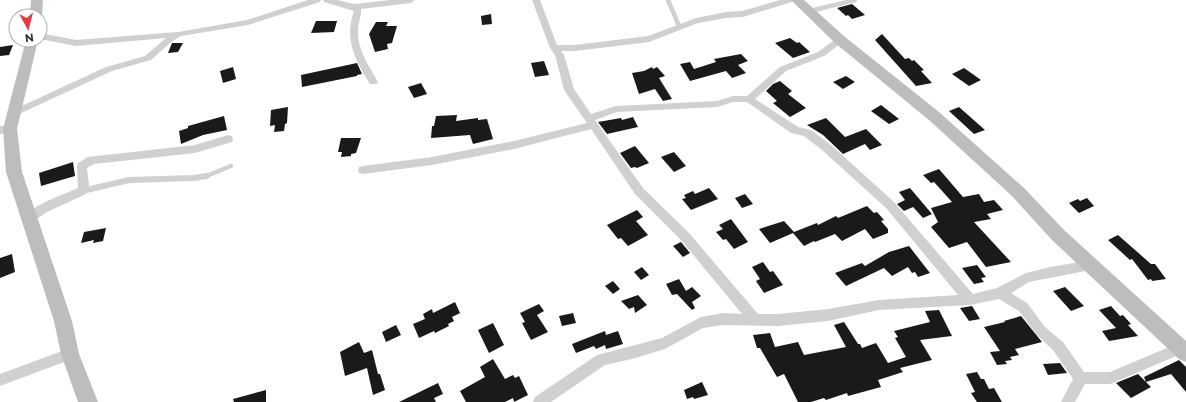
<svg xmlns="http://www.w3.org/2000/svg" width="1186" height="402" viewBox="0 0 1186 402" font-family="Montserrat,sans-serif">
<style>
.building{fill:#1a1a1a}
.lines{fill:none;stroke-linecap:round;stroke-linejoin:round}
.lane-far1{stroke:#d0d0d0;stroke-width:4.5}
.lane{stroke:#d0d0d0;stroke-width:6}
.street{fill:#d0d0d0;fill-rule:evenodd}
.secondary{fill:#bdbdbd;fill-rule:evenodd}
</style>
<rect width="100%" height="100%" fill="#fff"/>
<!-- building -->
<g class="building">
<polygon points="852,4 865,15 852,19 848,15 846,16 837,8"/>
<polygon points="491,14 492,24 482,25 481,16"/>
<polygon points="316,21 337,21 334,32 311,33"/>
<polygon points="376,22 388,22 386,26 397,26 392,43 387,44 388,49 375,52 369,34"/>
<polygon points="882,34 905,59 909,58 912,61 914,60 924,70 921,71 932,83 916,86 875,40"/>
<polygon points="790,38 797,43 799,42 810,52 793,58 775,43"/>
<polygon points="172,43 183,43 178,52 168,53"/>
<polygon points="13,45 9,55 0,56 0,47"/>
<polygon points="741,54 748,61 738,65 746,73 732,78 726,71 690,81 680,64 690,62 694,69 716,62 714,59"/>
<polygon points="544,61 549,75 535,77 531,63"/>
<polygon points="357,63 362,74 357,75 357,76 302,87 301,75"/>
<polygon points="233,67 236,79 223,83 220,71"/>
<polygon points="652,67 653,69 657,67 665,76 659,78 672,99 663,101 655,89 639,94 632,73 644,71"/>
<polygon points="964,68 974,75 981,80 969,86 952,74"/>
<polygon points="846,76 855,82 843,89 833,82"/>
<polygon points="780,81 792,91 788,94 806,108 790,117 773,103 777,101 766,91 773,84"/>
<polygon points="421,83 427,94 414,98 408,87"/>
<polygon points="881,105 899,119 889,124 871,111"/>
<polygon points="288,107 287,123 285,124 284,131 274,132 275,125 270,126 271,110"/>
<polygon points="959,107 985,130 974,134 949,111"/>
<polygon points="457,115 456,121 478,118 478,120 487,119 493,139 473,144 470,135 431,138 432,126 434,126 436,116"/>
<polygon points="224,116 227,130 203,135 181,144 179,131 188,128 188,126"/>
<polygon points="633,117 638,127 607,134 598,122 621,118 622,120"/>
<polygon points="826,118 845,137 866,129 882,145 870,150 865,144 843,154 823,135 807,125"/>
<polygon points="341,138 361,138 356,153 351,154 351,156 341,157 342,152 338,152"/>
<polygon points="635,146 649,163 637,168 635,167 631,168 620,153"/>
<polygon points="674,152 686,166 674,172 661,157"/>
<polygon points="73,162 75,176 41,186 39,173"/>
<polygon points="939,169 963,197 979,194 984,202 994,200 1003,210 987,214 991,219 974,222 1011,262 986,267 967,242 949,248 931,227 938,222 931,208 952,202 934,182 931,183 923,175"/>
<polygon points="709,188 718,199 691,210 682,199 686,198 684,195 693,191 695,194"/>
<polygon points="910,188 932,214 923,218 913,207 904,211 897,204 905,200 899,192"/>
<polygon points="745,194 753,204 742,208 735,198"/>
<polygon points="1087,198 1094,206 1079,213 1069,203 1078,199 1080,201"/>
<polygon points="867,206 874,213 877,212 884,220 881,221 888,229 888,233 873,239 865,229 842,241 835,234 815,242 814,241 804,246 793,233 770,243 759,229 784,221 794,232 817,223 818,225 836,216 838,218"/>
<polygon points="637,210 643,217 636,221 648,235 628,246 621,238 618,239 607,225"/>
<polygon points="731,219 748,242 734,249 726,239 723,240 716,232 723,229 719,225"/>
<polygon points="106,228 103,241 93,243 94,240 81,243 84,232"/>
<polygon points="1118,235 1151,264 1155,264 1166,279 1152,281 1151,279 1148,280 1132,259 1130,260 1108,240"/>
<polygon points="681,242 690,253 683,257 673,246"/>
<polygon points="909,246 930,273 918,277 915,272 912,273 908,267 892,276 884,268 846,286 835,273 862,263 865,266 889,252"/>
<polygon points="12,254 15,272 0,278 0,258"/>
<polygon points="763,262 770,272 773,271 783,285 764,293 756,281 760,279 752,267"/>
<polygon points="977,265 986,277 981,278 984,282 974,284 962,268"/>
<polygon points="642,267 649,275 641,280 634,272"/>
<polygon points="679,279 686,291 692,287 701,296 692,302 695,308 692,310 677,294 672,295 666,284"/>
<polygon points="613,281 620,289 613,294 605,286"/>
<polygon points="1065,287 1084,306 1071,311 1053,291"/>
<polygon points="638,295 647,305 635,313 634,307 629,309 621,301"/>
<polygon points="455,302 460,313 452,317 454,321 448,324 449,326 435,333 434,331 419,338 413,324 425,319 423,314 432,309 433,313"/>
<polygon points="539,304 544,311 537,315 548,332 531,340 522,323 525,322 520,313"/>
<polygon points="972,306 980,319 969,321 960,308"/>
<polygon points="1111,306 1120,316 1123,315 1131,324 1128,325 1138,336 1109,341 1102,331 1116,328 1099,310"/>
<polygon points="939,310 952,336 920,340 932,360 900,368 903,372 878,380 881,387 848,396 847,393 826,400 824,398 811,402 798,402 784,374 777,377 760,348 757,348 753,335 770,333 775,347 798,342 804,355 846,347 834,325 844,322 858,344 860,344 862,348 876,343 888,363 906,357 895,338 898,337 894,331 930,322 925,311"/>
<polygon points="573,313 576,323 562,326 559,316"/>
<polygon points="1021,316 1042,342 1015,349 1019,355 1010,357 1012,360 1005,361 1007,364 997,365 990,352 1000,351 984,327 1005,322 1004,321"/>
<polygon points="493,323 504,345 489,353 478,330"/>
<polygon points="396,325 401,335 386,342 382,332"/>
<polygon points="605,331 606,335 618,331 623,344 606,349 605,345 596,349 594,346 576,353 572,344"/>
<polygon points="359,342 364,353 372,350 378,374 380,374 385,390 373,395 367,368 345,376 340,352"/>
<polygon points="493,359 505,379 513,375 515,378 519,376 528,395 514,402 513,398 505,402 466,402 460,391 485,377 480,367"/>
<polygon points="1179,360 1186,367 1186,392 1171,374 1146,382 1144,377"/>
<polygon points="1060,363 1067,373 1048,375 1043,364"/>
<polygon points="977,372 981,379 984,379 989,389 994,388 1002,402 977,402 971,393 975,392 966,374"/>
<polygon points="1138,374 1151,387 1131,398 1116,383"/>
<polygon points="702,382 708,395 694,399 693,397 687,399 684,390"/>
<polygon points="438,383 443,394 434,398 436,402 399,402"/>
<polygon points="266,390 266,402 234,402 233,399"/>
</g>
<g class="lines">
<!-- lane-far1 -->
<g class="lane-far1">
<polyline points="668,0 679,26"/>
<polyline points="810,11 855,0"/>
<polyline points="204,177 231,166"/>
</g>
<!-- lane -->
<polyline class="lane" points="82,191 129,180 193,178 207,176"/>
<!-- street -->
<g class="street">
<polygon points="308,0 321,0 320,2 248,25 181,36 170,43 151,60 112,71 17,115 11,115 9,113 11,111 106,67 145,56 166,38 76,46 40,39 40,33 76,40 178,32 247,20"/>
<path d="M323 0H337L354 4 390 0H415L411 3 361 9C362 15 358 23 358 30 357 49 369 66 378 82L376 84H370C355 60 344 39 354 11L324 2Z"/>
<path d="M532 0H540L557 45H575L648 36 696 18 726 12 742 11 780 0H793L792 2 743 17 726 18 698 23 649 42 575 51H561L564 55 574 89 591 114 616 106 717 101 733 96H747L780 67 818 52 837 38H843L844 40 843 42 824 56 786 71 755 99 798 127 811 130 830 144 894 202 973 294 997 288 1026 273 1050 267 1092 260 1096 261 1098 265 1096 269 1029 282 1011 293 1027 303 1045 327 1063 342 1084 372H1110L1181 342 1186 344V352L1110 384H1085L1075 402H1061L1073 379 1053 350 1037 335 1019 311 999 299 970 305 879 310 828 321 778 326 723 325 703 328 665 349 632 359 605 365 551 402H533L535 397 597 355 662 338 701 317 723 313 742 314 681 240 635 194 591 129 514 149 432 165 363 174 359 173 358 170 359 167 363 166 432 157 514 141 587 123 564 90 555 55 550 48ZM733 102H747L791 133 804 136 822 150 886 208 958 295 879 300 828 309 778 314H758L689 233 643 188 595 120 617 112 717 107Z"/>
<polygon points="10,125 14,126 15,129 14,132 0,134 0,126"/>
<path d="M228 135 232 136 233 139 232 142 195 153 94 164 87 168 89 185 86 194 47 212 34 221 30 223 26 221 24 218C31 205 65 194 78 188L77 166 78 163 88 157 195 145Z"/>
<polygon points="70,348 75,350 77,354 75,358 0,386 0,374"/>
</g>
<!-- secondary -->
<g class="secondary">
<polygon points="31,0 43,0 42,16 40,19 40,16 30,16"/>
<polygon points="791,0 804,0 845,37 939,112 1024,188 1064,230 1186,341 1186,362 1179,359 1052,240 1012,196 929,120 835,43"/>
<polygon points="26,40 38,40 17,129 22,172 72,321 79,354 98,402 78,402 61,354 54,321 6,172 3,129"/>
</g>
</g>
<!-- north arrow -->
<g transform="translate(28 28) rotate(173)"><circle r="19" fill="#ffffff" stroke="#adadad"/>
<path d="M0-3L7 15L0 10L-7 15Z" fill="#e63946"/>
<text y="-6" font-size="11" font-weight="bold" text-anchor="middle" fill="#333333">N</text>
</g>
</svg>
